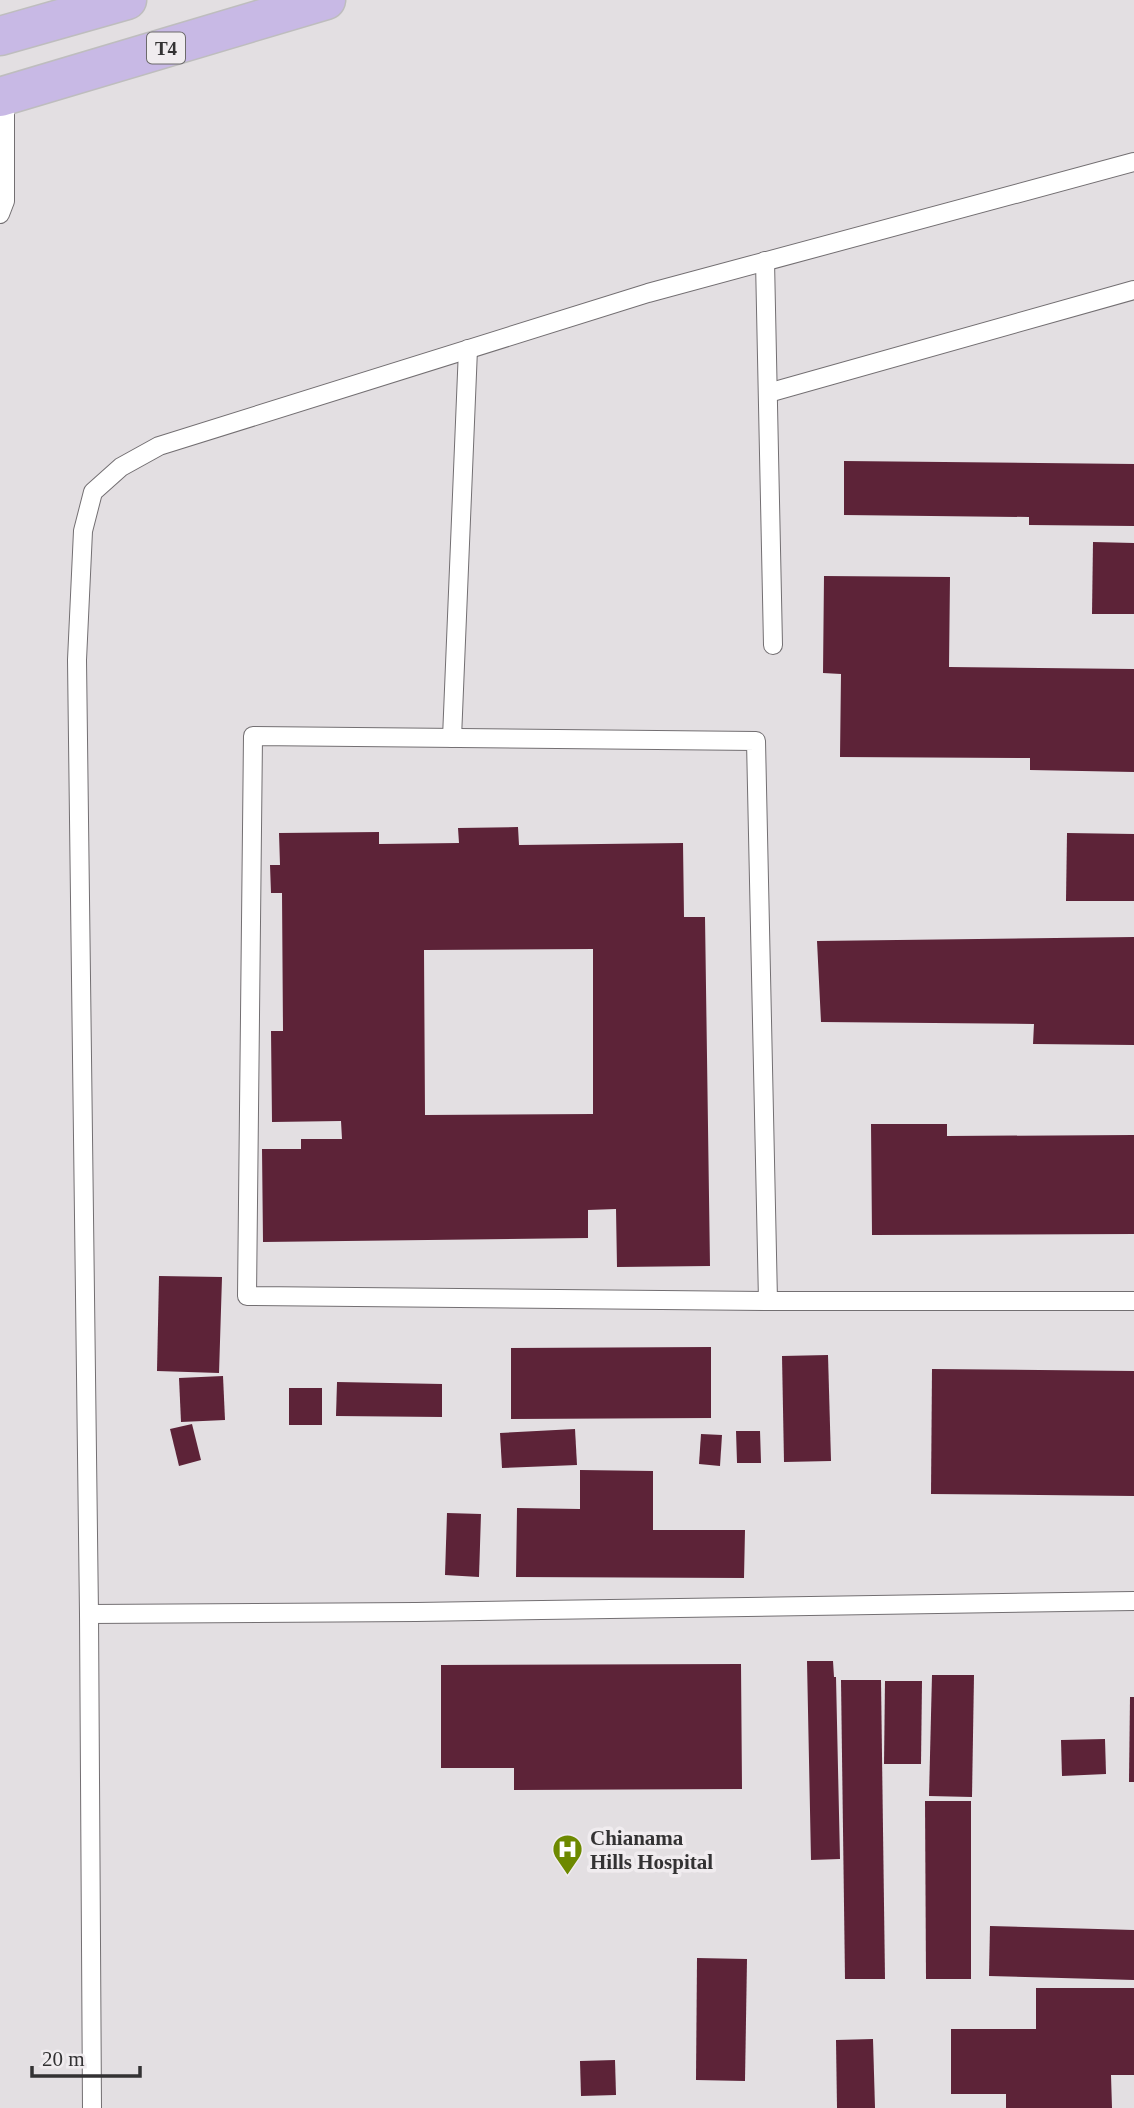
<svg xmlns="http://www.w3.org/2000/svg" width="1134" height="2108" viewBox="0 0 1134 2108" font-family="'Times New Roman',serif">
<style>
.building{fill:#5d2338;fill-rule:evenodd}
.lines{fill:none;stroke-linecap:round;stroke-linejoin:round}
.service-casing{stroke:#736f72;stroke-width:20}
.primary-casing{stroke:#bebdbe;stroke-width:41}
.service{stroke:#fff;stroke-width:18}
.primary{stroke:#c8b9e5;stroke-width:38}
.labels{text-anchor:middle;stroke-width:7;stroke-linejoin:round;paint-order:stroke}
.shield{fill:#f0ecef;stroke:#6c6a6b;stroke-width:2}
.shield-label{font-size:19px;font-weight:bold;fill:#333233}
.poi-label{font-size:21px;font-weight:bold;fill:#333233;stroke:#f0ecef;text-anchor:start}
</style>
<rect width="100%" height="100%" fill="#e3dfe2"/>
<!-- building -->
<g class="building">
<polygon points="844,461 1134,464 1134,526 1029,525 1029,517 844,515"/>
<polygon points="1093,542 1134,543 1134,614 1092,614"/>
<polygon points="824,576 950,577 949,667 1134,669 1134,772 1030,770 1030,758 840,757 841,674 823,673"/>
<path d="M518 827 519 845 683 843 684 917H705L710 1266 617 1267 616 1209 588 1210V1238L263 1242 262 1149H301V1139H342L341 1121 272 1122 271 1031H283L282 893H271L270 865H280L279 833 379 832V844L459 843 458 828ZM593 949V1114L425 1115 424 950Z"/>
<polygon points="1067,833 1134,834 1134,901 1066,901"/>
<polygon points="1134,937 1134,1045 1033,1044 1034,1024 821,1022 817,941"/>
<polygon points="871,1124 947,1124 947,1136 1134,1135 1134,1234 872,1235"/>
<polygon points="159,1276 222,1277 219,1373 157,1371"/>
<polygon points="711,1347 711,1418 511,1419 511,1348"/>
<polygon points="828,1355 831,1461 784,1462 782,1356"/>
<polygon points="932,1369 1134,1371 1134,1496 931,1494"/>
<polygon points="223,1376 225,1420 181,1422 179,1378"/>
<polygon points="337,1382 442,1384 442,1417 336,1416"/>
<rect x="289" y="1388" width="33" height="37"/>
<polygon points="192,1424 201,1460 179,1466 170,1429"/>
<polygon points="575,1429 577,1465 502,1468 500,1433"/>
<polygon points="736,1431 760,1431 761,1463 737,1463"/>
<polygon points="701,1434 722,1435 720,1466 699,1464"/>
<polygon points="580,1470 653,1471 653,1530 745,1530 744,1578 516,1577 517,1508 580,1509"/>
<polygon points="447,1513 481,1514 479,1577 445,1575"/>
<polygon points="807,1661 833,1661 834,1677 836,1677 840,1859 811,1860"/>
<polygon points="741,1664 742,1789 514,1790 514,1768 441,1768 441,1665"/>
<polygon points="932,1675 974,1675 972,1797 929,1796"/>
<polygon points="841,1680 881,1680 885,1979 845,1979"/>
<polygon points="885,1681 922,1681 921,1764 884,1764"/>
<polygon points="1130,1697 1134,1697 1134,1782 1129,1782"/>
<polygon points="1105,1739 1106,1774 1062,1776 1061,1740"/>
<polygon points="925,1801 971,1801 971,1979 926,1979"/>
<polygon points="990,1926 1134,1930 1134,1980 989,1976"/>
<polygon points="697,1958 747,1959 745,2081 696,2080"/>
<polygon points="1036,1988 1134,1988 1134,2075 1111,2075 1112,2108 1006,2108 1006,2094 951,2094 951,2029 1036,2029"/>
<polygon points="873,2039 875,2108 837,2108 836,2040"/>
<polygon points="615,2060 616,2095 581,2096 580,2061"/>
</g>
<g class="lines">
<defs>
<g id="service">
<polyline points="0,214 5,201 5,96"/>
<polyline points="765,261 773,645"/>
<polyline points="768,393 1134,290"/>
<polyline points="452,738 468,349"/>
<polyline points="768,1301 756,741 253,736 247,1296 768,1301 1134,1301"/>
<polyline points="89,1614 416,1612 1134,1601"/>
<polyline points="92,2108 89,1614 77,660 83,531 93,492 121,467 159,446 648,293 1134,162"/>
</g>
<g id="primary">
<polyline points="0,36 127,0"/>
<polyline points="0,97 326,0"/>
</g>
</defs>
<!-- service casing -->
<use href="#service" class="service-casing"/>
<!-- primary casing -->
<use href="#primary" class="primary-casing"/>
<!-- service -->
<use href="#service" class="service"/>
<!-- primary -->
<use href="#primary" class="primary"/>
</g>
<!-- icons -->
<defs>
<symbol id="hospital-pin" viewBox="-11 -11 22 30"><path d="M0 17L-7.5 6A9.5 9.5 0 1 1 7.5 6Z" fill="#6d8900" stroke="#f0ecef"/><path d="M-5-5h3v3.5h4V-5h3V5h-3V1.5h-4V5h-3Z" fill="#fff"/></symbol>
</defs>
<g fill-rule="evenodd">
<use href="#hospital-pin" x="550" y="1832" width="35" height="47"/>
</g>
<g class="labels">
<!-- shield labels -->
<rect class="shield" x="147" y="32.5" width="38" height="31" rx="5"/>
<g class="shield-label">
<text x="166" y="55">T4</text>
</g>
<!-- poi labels -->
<g class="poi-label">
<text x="590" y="1845">Chianama<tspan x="590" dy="24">Hills Hospital</tspan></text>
</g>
</g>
<!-- scale -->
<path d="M32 2066v10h108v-10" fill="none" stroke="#333233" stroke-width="3.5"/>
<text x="42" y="2066" font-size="21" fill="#333233" stroke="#f0ecef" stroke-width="5" paint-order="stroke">20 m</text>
</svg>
